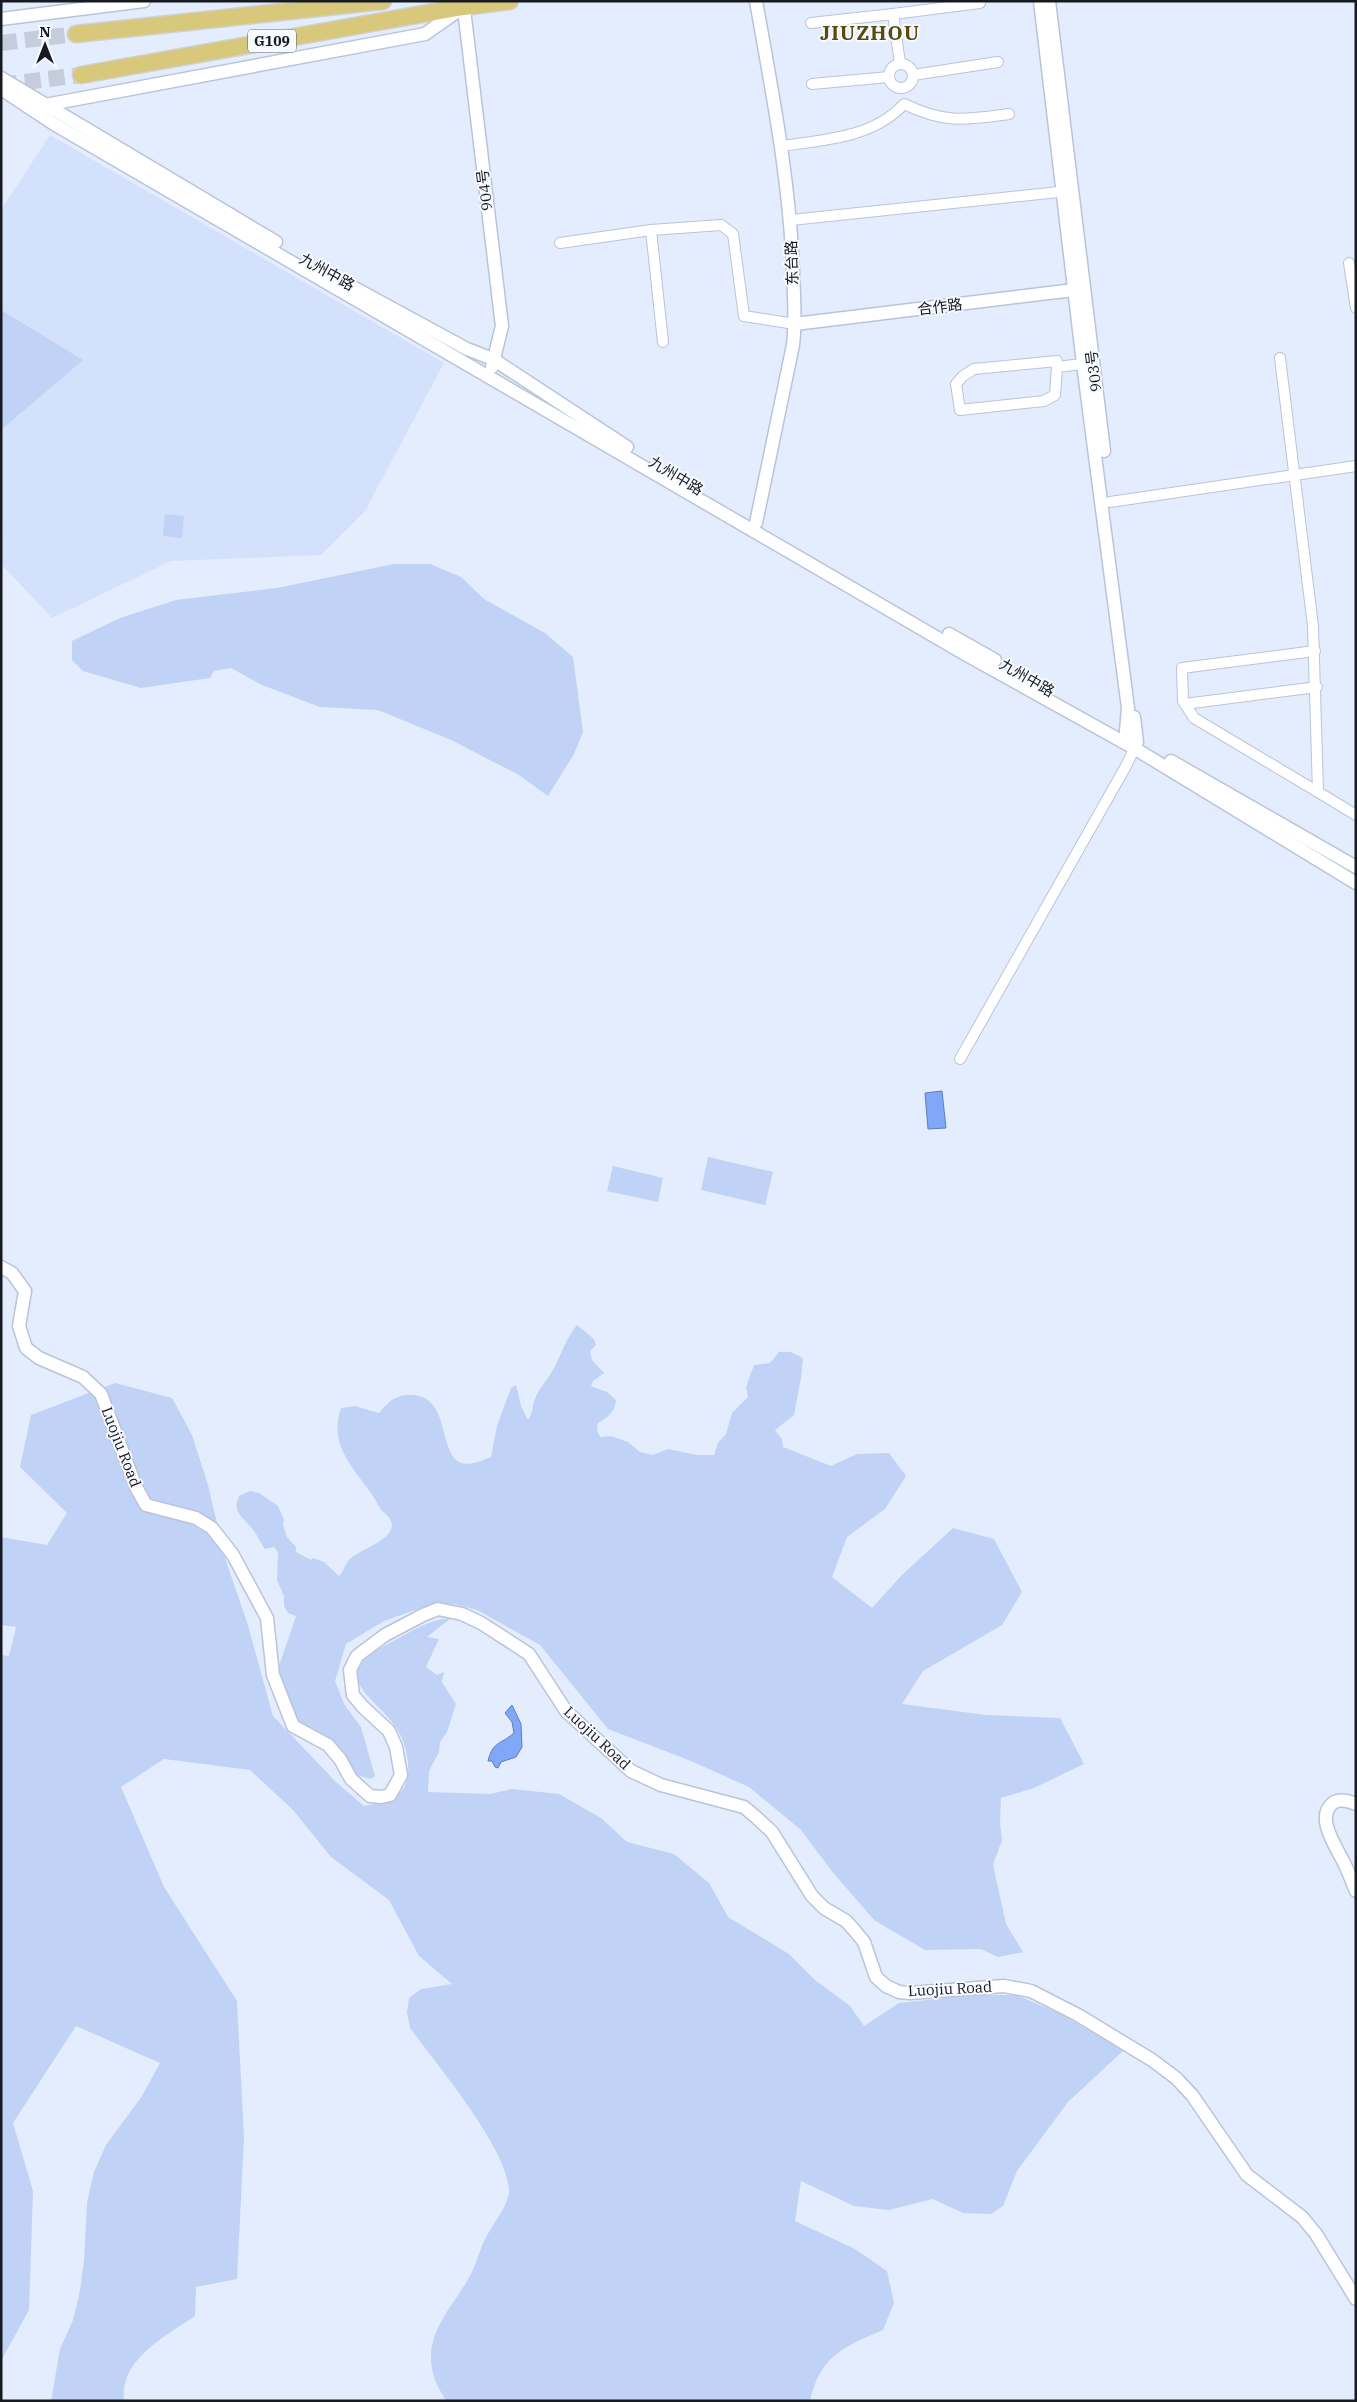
<svg xmlns="http://www.w3.org/2000/svg" width="1357" height="2402" viewBox="0 0 1357 2402" font-family="'IBM Plex Serif','Noto Sans SC',serif">
<style>
.built{fill:#d3e1fc}
.green{fill:#c0d2f6}
.water{fill:#81a8f8;stroke:#617db8}
.lines{fill:none;stroke-linecap:round;stroke-linejoin:round}
.trunk-tunnel{stroke:#c5cddc;stroke-width:16;stroke-dasharray:16 8;stroke-linecap:butt}
.minor-casing{stroke:#bac4d8;stroke-width:12}
.tertiary-casing{stroke:#bac4d8;stroke-width:15}
.trunk-casing{stroke:#d0d1d3;stroke-width:19}
.minor{stroke:#fff;stroke-width:10}
.tertiary{stroke:#fff;stroke-width:12}
.trunk{stroke:#d8c87c;stroke-width:16}
.labels{text-anchor:middle;stroke-width:4;stroke-linejoin:round;paint-order:stroke}
.shield{fill:#f7fafe;stroke:#5a5d63;stroke-width:1}
.shield-label{font-size:14px;font-weight:bold;fill:#161a21}
.street-label{font-size:15px;fill:#161a21;stroke:#f7fafe}
.district-label{font-size:20px;font-weight:bold;letter-spacing:1px;fill:#584b0b;stroke:#f7fafe}
</style>
<rect width="100%" height="100%" fill="#e4edfd"/>
<!-- built -->
<polygon class="built" points="50,135 444,363 365,511 321,555 171,561 52,618 1,564 3,523 1,515 1,210"/>
<!-- green -->
<g class="green">
<polygon points="1,310 83,360 1,430"/>
<polygon points="165,514 184,516 182,538 163,536"/>
<polygon points="394,564 430,564 461,577 484,599 545,633 573,657 583,732 574,754 548,796 519,775 451,740 378,710 320,707 262,685 231,668 214,671 210,678 141,688 83,671 72,660 72,641 120,618 176,600 277,588"/>
<polygon points="708,1157 773,1172 765,1205 701,1190"/>
<polygon points="613,1166 663,1178 658,1202 607,1191"/>
<path d="M577 1325 594 1339 596 1345 590 1351 592 1360 604 1373 593 1381 591 1386 607 1392 616 1400C615 1412 608 1417 598 1423L597 1430 600 1437 611 1436 628 1442 640 1452 653 1455 668 1449 697 1455H714L718 1443 726 1434 732 1413 748 1397 746 1387 754 1365 770 1363 779 1352H791L803 1358 801 1378 794 1415 775 1430 782 1439 783 1447 831 1466 857 1454 889 1453 906 1476 885 1509 847 1537 832 1577 872 1608 902 1575 953 1528 994 1539 1022 1592 1002 1625 923 1671 902 1704 986 1715 1060 1718 1084 1764 1034 1788 1001 1798 1000 1823 1002 1840 993 1865 1006 1924 1023 1952 998 1957 981 1949 925 1950 874 1920 831 1870 801 1830 749 1787 691 1761 608 1729 540 1645 477 1610 454 1604 429 1605 384 1621 346 1644 335 1681 344 1704 361 1727 375 1776 371 1779 356 1775 342 1755 297 1724 278 1675V1669L296 1616 288 1613 284 1606V1596L277 1580 278 1552 274 1547 265 1549C260 1542 257 1534 251 1527 242 1517 232 1511 239 1496L250 1491 259 1493 278 1506 284 1520 283 1525 287 1537 296 1547V1552L311 1560 313 1558 324 1562 339 1576C344 1571 345 1564 349 1560 360 1547 415 1535 381 1510 363 1474 326 1452 341 1408L355 1406 379 1413C388 1401 399 1393 414 1395 447 1399 439 1439 455 1459 464 1469 481 1461 491 1457L497 1426 511 1388 516 1385 521 1406 528 1420C533 1413 532 1407 535 1399 539 1388 546 1382 551 1373 561 1357 565 1339 577 1325Z"/>
<path d="M115 1383 172 1398 192 1435 208 1485 226 1561 247 1622 273 1716 336 1782 364 1806C374 1804 388 1802 396 1796 416 1783 408 1746 397 1729 376 1696 324 1677 388 1644 407 1634 429 1619 451 1618L427 1637 439 1639 426 1667 437 1675 444 1672 442 1682 456 1704 447 1732 440 1742 439 1752 429 1771 428 1792 490 1794 512 1789 559 1794 601 1818 627 1842 674 1854 709 1883 728 1917 789 1954 815 1980 850 2006 864 2026 899 2003 972 1995H1017L1060 2014 1124 2050 1068 2102 1017 2171 1003 2206 991 2214 963 2213 933 2199 889 2210 854 2206 801 2181 795 2221 855 2249 887 2271 894 2303 883 2330C843 2347 820 2356 810 2401H446C442 2393 436 2385 434 2377 421 2334 453 2308 471 2274 478 2260 480 2246 489 2232 496 2220 510 2203 509 2188 504 2144 437 2065 410 2028L407 2012 409 1998 421 1989 452 1984 419 1956 389 1900 331 1857 293 1810 250 1770 164 1759 121 1787 164 1887 237 2001 244 2138 237 2279 196 2287 195 2316C166 2336 119 2359 124 2401H51L60 2349 73 2320 80 2291 84 2260 87 2202 94 2172 106 2145 142 2096 160 2063 76 2026 13 2123 33 2191 29 2310 1 2361V1655L9 1656 16 1627 1 1625V1537L47 1545 67 1513 20 1467 31 1415Z"/>
</g>
<!-- water -->
<g class="water">
<polygon points="942,1091 946,1128 928,1129 925,1093"/>
<path d="M512 1705 521 1724 522 1747 516 1757 501 1762 498 1768 495 1767 492 1761H488C493 1741 500 1745 514 1733L512 1722 505 1713Z"/>
</g>
<g class="lines">
<!-- trunk-tunnel -->
<g class="trunk-tunnel">
<polyline points="1,43 76,34"/>
<polyline points="1,85 81,75"/>
</g>
<defs>
<g id="minor">
<polyline points="893,14 980,3"/>
<polyline points="811,23 893,14 900,63"/>
<circle cx="901" cy="76" r="12"/>
<polyline points="913,75 998,62"/>
<polyline points="812,84 889,77"/>
<path d="M781 146C824 140 873 138 904 104 946 124 964 120 1009 114"/>
<polyline points="791,220 1068,191"/>
<polyline points="651,230 663,342"/>
<polyline points="560,243 651,230 721,225 733,234 744,316 795,324"/>
<polyline points="1349,263 1356,308"/>
<polyline points="1280,358 1313,626 1318,792 1356,815"/>
<polyline points="1057,367 1057,361 974,369 963,376 956,384 960,410 1044,401 1055,395 1057,367 1090,363"/>
<polyline points="1110,502 1356,466"/>
<polyline points="1315,651 1182,668 1183,701 1194,718 1318,792"/>
<polyline points="1185,704 1317,687"/>
<polyline points="960,1059 1126,766 1137,743"/>
</g>
<g id="tertiary">
<polyline points="463,1 502,326 492,367"/>
<path d="M756 1C772 92 790 181 793 273 794 297 796 321 793 345L756 523"/>
<polyline points="1040,1 1083,364 1128,708 1125,743"/>
<polyline points="1049,1 1104,451"/>
<polyline points="1,19 144,1"/>
<polyline points="1,78 276,242"/>
<polyline points="1,89 54,124 965,654 1134,748 1356,883"/>
<polyline points="43,107 45,105 425,34 462,8"/>
<polyline points="338,279 467,349 493,359 627,447"/>
<polyline points="795,324 1082,289"/>
<polyline points="949,634 995,660"/>
<polyline points="1134,717 1137,742"/>
<polyline points="1171,761 1356,867"/>
<polyline points="1,1267 12,1273 25,1291 19,1326 26,1348 39,1358 83,1377 101,1394 136,1487 146,1505 196,1518 212,1528 233,1555 267,1618 273,1675 293,1726 328,1745 340,1759 351,1779 370,1796 381,1797 390,1795 401,1775 396,1747 389,1731 363,1707 353,1695 350,1670 357,1656 385,1635 423,1615 438,1609 462,1614 481,1623 529,1654 566,1711 631,1771 661,1785 744,1807 757,1818 772,1832 812,1896 824,1908 846,1921 855,1931 864,1942 876,1977 886,1986 899,1992 910,1993 1004,1986 1031,1991 1078,2015 1152,2060 1176,2078 1192,2095 1247,2175 1302,2217 1316,2234 1356,2299"/>
<path d="M1356 1804C1349 1801 1340 1798 1333 1803 1314 1818 1338 1849 1345 1865 1349 1873 1352 1882 1356 1891"/>
</g>
<g id="trunk">
<polyline points="76,34 383,1"/>
<polyline points="81,75 456,8 510,1"/>
</g>
</defs>
<!-- minor casing -->
<use href="#minor" class="minor-casing"/>
<!-- tertiary casing -->
<use href="#tertiary" class="tertiary-casing"/>
<!-- trunk casing -->
<use href="#trunk" class="trunk-casing"/>
<!-- minor -->
<use href="#minor" class="minor"/>
<!-- tertiary -->
<use href="#tertiary" class="tertiary"/>
<!-- trunk -->
<use href="#trunk" class="trunk"/>
</g>
<g class="labels">
<!-- shield labels -->
<rect class="shield" x="248" y="29.5" width="48" height="23" rx="4"/>
<g class="shield-label">
<text x="272" y="46">G109</text>
</g>
<!-- street labels -->
<g class="street-label">
<text transform="translate(485 190) rotate(-97)" y="5">904号</text>
<text transform="translate(792 263) rotate(-92)" y="5">东台路</text>
<text transform="translate(327 272) rotate(29)" y="5">九州中路</text>
<text transform="translate(940 307) rotate(-7)" y="5">合作路</text>
<text transform="translate(1094 371) rotate(-97)" y="5">903号</text>
<text transform="translate(676 476) rotate(31)" y="5">九州中路</text>
<text transform="translate(1027 678) rotate(30)" y="5">九州中路</text>
<text transform="translate(121 1447) rotate(69)" y="5">Luojiu Road</text>
<text transform="translate(597 1738) rotate(43)" y="5">Luojiu Road</text>
<text transform="translate(950 1989) rotate(-3)" y="5">Luojiu Road</text>
</g>
<!-- district labels -->
<g class="district-label">
<text x="870" y="40">JIUZHOU</text>
</g>
</g>
<!-- border -->
<rect width="1357" height="2402" fill="none" stroke="#161a21" stroke-width="5"/>
<!-- north arrow -->
<g transform="translate(45 45)" stroke="#f7fafe" stroke-width="4" paint-order="stroke">
<path d="M0-4L9 19L0 12L-9 19Z" fill="#161a21"/>
<text y="-8" font-size="14" font-weight="bold" text-anchor="middle" fill="#161a21">N</text>
</g>
</svg>
